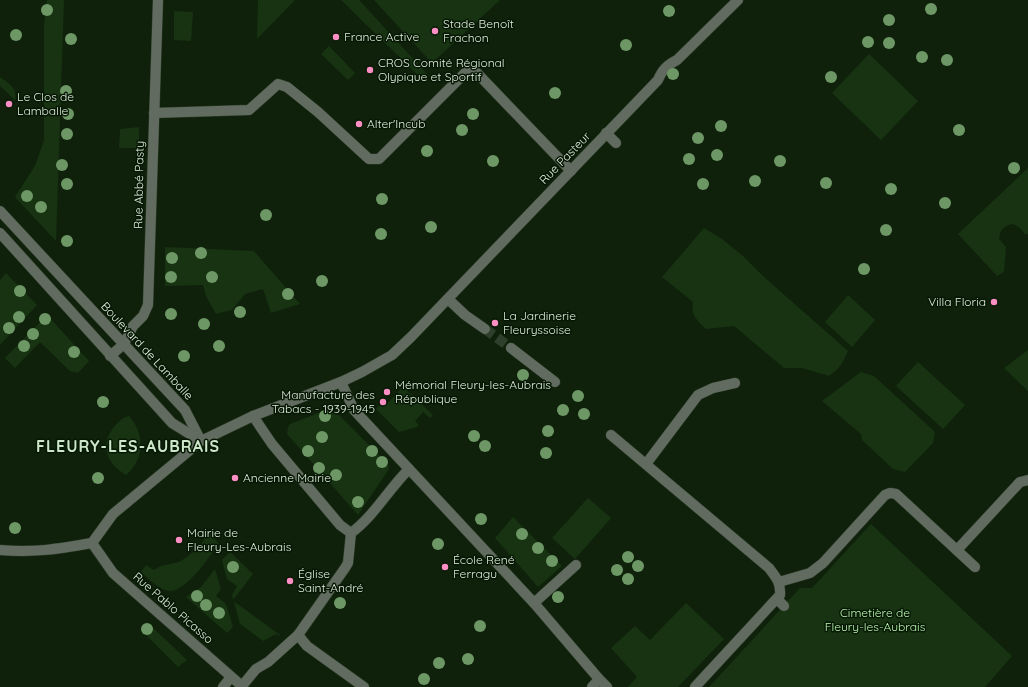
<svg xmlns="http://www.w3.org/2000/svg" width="1028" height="687" viewBox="0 0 1028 687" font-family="Quicksand,sans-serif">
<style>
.green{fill:#173312}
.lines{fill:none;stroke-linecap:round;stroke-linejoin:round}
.minor-tunnel{stroke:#2e402b;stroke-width:10;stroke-dasharray:10 5;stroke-linecap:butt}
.minor-casing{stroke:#2c3e29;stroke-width:11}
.minor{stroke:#616b5f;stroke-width:10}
.tree{fill:#6e9766}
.poi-dot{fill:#fb8fc3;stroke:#061804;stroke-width:1.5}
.labels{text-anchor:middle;stroke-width:3;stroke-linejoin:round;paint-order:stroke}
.poi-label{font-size:12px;fill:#e1eddf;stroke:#061804;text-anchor:start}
.street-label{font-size:12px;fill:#e1eddf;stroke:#061804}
.park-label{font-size:12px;fill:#bcf7b1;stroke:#061804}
.district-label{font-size:16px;font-weight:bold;letter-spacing:1px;fill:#cde5c8;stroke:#061804}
</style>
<rect width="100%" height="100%" fill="#0f210b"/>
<!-- green -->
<g class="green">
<polygon points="47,0 64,0 56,241 15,197 35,166 44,140 44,25"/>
<polygon points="258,0 295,0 257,39"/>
<polygon points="341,0 359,0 428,75 422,79"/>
<polygon points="374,0 500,0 432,63"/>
<polygon points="174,11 193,12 191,41 174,40"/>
<polygon points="329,46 355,73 348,80 321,54"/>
<polygon points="869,54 918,101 881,140 832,93"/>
<path d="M0 77C8 83 18 88 15 100L0 86Z"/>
<polygon points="139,127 139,148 119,148 120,129"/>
<path d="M1028 168V234H1025L1019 227 1013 224C1003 226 1000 230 999 239L1006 247 1004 272 997 276 958 234Z"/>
<path d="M704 228 722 239 743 256 764 277 848 351C843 362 840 369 829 376L802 368H784L734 326 706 329C698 322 690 314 693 302L662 277Z"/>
<polygon points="165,247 254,251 300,304 271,313 263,289 245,294 232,310 216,314 206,296 203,285 165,286"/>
<polygon points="6,273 37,305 0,345 0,280"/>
<polygon points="848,295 875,320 852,347 825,322"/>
<polygon points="47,315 89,361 78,373 70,371 40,342 15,368 5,358"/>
<polygon points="1028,350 1028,391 1004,368"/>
<polygon points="918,362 965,405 943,429 896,386"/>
<polygon points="861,372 874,376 935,432 933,443 905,472 893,469 862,440 861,434 822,401"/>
<polygon points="403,387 433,415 430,418 423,412 415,421 419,425 417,427 399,432 376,409 381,404 385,406"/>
<polygon points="329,409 340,416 388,464 389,469 358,515 287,434 288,427 290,424"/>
<path d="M129 416C145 434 145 459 126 475 107 464 99 445 114 427 118 422 122 418 129 416Z"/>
<polygon points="588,498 611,518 575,559 552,538"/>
<polygon points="513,517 562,566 538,587 495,538"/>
<polygon points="871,524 1012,656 985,687 709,687 800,588 812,588"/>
<path d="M209 532 219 544C210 556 185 593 169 591 158 589 149 579 141 572L146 565 154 570 161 566 179 562 187 557 200 546Z"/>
<polygon points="230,552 253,574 233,600 232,595 237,586 227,579 222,560"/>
<polygon points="215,569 221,589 216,596 226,604 233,627 227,633 186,597 201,587"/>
<polygon points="234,602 239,605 280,635 279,636 276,634 263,641 240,624"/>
<polygon points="686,603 724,639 678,687 628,687 637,677 611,648 635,626 650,640"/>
<polygon points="146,624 150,625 187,660 178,667 142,631 142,627"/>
</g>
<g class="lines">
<!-- minor-tunnel -->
<polyline class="minor-tunnel" points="485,329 511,348"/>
<defs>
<g id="minor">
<polyline points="154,113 249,110 278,84 287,87 318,112 369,159 379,159 466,72 476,72 571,171"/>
<polyline points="606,133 616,143"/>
<polyline points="0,211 185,410 201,441"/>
<polyline points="0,233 172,423 201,441"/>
<polyline points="448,299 465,315 485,329"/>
<polyline points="511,348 555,382"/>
<polyline points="110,356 124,344 133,326 143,316 148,305 158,0"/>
<polyline points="341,382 354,410 534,603 599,679 607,687"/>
<polyline points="253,416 272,444 340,525 351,533"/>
<path d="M611 435 769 568C776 577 781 583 780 595L695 687"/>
<polyline points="646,464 698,395 713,388 735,383"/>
<path d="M92 543 113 514 201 441 253 416 341 382 362 372 392 355 411 337 658 80C662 70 667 65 677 60L738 0"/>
<polyline points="92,543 113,573 243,687"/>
<path d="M0 550C34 553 58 549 92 543"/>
<polyline points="957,550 1020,482 1028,480"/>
<polyline points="779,582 810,573 823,563 885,495 890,493 896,494 975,567"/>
<polyline points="777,599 784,606"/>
<polyline points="534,603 576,565"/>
<polyline points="298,635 307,646 364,687"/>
<path d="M242 686 256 669 268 662 298 635 345 568 348 563 351 533C374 516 388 490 409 469"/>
<polyline points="223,687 231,677"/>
<polyline points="592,687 599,679"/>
</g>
</defs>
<!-- minor casing -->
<use href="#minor" class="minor-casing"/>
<!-- minor -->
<use href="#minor" class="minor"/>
</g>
<!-- trees -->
<g class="tree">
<circle cx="931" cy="9" r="6"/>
<circle cx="47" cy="10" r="6"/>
<circle cx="669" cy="11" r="6"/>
<circle cx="889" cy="20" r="6"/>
<circle cx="16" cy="35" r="6"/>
<circle cx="71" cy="39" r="6"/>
<circle cx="868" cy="42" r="6"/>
<circle cx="889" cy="43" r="6"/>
<circle cx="626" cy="45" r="6"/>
<circle cx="922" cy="57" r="6"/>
<circle cx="947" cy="60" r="6"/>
<circle cx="673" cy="74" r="6"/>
<circle cx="831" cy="77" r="6"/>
<circle cx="66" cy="91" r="6"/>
<circle cx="555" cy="93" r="6"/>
<circle cx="68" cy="114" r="6"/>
<circle cx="473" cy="114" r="6"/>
<circle cx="721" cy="126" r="6"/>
<circle cx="462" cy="130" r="6"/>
<circle cx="959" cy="130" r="6"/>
<circle cx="67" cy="134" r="6"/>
<circle cx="698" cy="138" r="6"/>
<circle cx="427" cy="151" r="6"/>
<circle cx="717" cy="155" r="6"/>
<circle cx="689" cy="159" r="6"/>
<circle cx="493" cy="161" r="6"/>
<circle cx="780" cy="161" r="6"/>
<circle cx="62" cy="165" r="6"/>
<circle cx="1014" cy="168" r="6"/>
<circle cx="755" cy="181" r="6"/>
<circle cx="826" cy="183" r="6"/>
<circle cx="67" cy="184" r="6"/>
<circle cx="703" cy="184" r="6"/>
<circle cx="891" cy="189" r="6"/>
<circle cx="27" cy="196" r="6"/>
<circle cx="382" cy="199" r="6"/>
<circle cx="945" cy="203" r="6"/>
<circle cx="41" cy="207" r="6"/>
<circle cx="266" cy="215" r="6"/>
<circle cx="431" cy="227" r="6"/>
<circle cx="886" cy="230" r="6"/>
<circle cx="381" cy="234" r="6"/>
<circle cx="67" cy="241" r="6"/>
<circle cx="201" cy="253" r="6"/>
<circle cx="172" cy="258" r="6"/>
<circle cx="864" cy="269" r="6"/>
<circle cx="171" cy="277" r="6"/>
<circle cx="212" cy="277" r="6"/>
<circle cx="322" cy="281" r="6"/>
<circle cx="20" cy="291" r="6"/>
<circle cx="288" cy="294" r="6"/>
<circle cx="240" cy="312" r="6"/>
<circle cx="171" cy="314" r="6"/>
<circle cx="19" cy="317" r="6"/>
<circle cx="45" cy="319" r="6"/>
<circle cx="204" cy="324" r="6"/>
<circle cx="9" cy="328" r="6"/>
<circle cx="33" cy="334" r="6"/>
<circle cx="24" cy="346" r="6"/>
<circle cx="219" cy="346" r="6"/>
<circle cx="74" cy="352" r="6"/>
<circle cx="184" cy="356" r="6"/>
<circle cx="523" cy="375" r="6"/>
<circle cx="578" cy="396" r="6"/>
<circle cx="103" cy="402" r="6"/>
<circle cx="563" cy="410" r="6"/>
<circle cx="584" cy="414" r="6"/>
<circle cx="325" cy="416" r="6"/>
<circle cx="548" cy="431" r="6"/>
<circle cx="474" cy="436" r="6"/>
<circle cx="322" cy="437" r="6"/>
<circle cx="485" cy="446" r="6"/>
<circle cx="308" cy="451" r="6"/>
<circle cx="372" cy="451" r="6"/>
<circle cx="546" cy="453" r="6"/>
<circle cx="382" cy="462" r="6"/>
<circle cx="319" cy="468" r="6"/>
<circle cx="336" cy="475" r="6"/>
<circle cx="98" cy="478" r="6"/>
<circle cx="358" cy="502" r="6"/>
<circle cx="481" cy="519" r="6"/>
<circle cx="15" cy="528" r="6"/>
<circle cx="522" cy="534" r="6"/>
<circle cx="438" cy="544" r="6"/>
<circle cx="538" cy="548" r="6"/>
<circle cx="628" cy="557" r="6"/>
<circle cx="552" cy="561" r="6"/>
<circle cx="638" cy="566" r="6"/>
<circle cx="233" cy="567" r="6"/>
<circle cx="617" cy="570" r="6"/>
<circle cx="628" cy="579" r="6"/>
<circle cx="197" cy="596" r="6"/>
<circle cx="558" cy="597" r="6"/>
<circle cx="340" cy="603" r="6"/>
<circle cx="206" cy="605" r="6"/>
<circle cx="219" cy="613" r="6"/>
<circle cx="480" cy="626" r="6"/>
<circle cx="147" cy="629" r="6"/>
<circle cx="468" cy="659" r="6"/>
<circle cx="439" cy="663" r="6"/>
<circle cx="424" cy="679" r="6"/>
</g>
<!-- markers -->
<g class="poi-dot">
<circle cx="435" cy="31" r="4"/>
<circle cx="336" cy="37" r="4"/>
<circle cx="370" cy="70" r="4"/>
<circle cx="9" cy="104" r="4"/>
<circle cx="359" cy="124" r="4"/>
<circle cx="994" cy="302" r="4"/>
<circle cx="495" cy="323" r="4"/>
<circle cx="387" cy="392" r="4"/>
<circle cx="383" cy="402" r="4"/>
<circle cx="235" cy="478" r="4"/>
<circle cx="179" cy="540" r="4"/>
<circle cx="445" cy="567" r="4"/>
<circle cx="290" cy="581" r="4"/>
</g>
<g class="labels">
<!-- poi labels -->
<g class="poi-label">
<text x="443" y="28">Stade Benoît<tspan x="443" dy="14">Frachon</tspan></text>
<text x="344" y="41">France Active</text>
<text x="378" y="67">CROS Comité Régional<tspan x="378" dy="14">Olypique et Sportif</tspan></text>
<text x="17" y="101">Le Clos de<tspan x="17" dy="14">Lamballe</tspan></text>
<text x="367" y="128">Alter'Incub</text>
<text x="986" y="306" text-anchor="end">Villa Floria</text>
<text x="503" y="320">La Jardinerie<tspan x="503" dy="14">Fleuryssoise</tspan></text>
<text x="395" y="389">Mémorial Fleury-les-Aubrais<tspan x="395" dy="14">République</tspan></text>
<text x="375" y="399" text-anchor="end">Manufacture des<tspan x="375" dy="14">Tabacs - 1939-1945</tspan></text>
<text x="243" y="482">Ancienne Mairie</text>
<text x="187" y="537">Mairie de<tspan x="187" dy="14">Fleury-Les-Aubrais</tspan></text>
<text x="453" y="564">École René<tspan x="453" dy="14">Ferragu</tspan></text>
<text x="298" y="578">Église<tspan x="298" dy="14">Saint-André</tspan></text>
</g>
<!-- street labels -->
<g class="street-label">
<text transform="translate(565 158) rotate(-46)" y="4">Rue Pasteur</text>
<text transform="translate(139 185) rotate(-89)" y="4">Rue Abbé Pasty</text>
<text transform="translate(147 351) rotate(47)" y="4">Boulevard de Lamballe</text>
<text transform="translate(173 608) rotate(41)" y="4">Rue Pablo Picasso</text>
</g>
<!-- park labels -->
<g class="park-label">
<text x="875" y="617">Cimetière de<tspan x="875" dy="14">Fleury-les-Aubrais</tspan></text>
</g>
<!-- district labels -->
<g class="district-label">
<text x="128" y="452">FLEURY-LES-AUBRAIS</text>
</g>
</g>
</svg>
